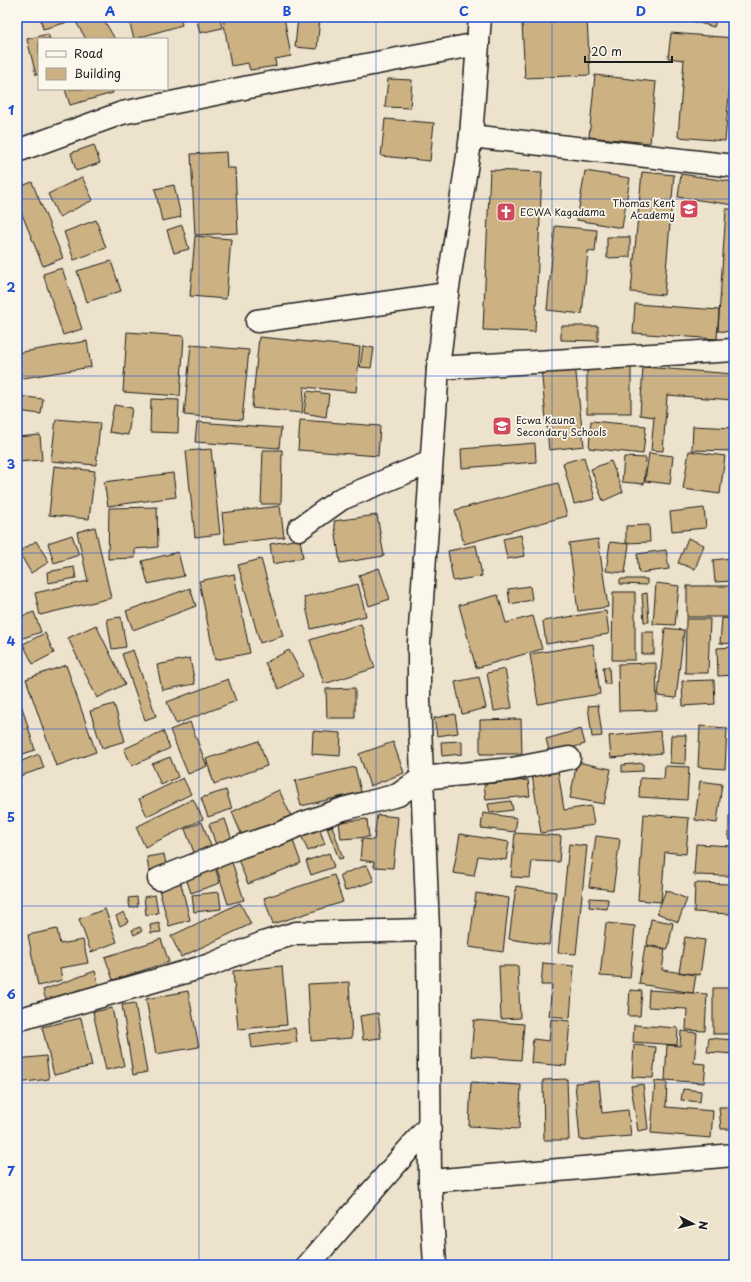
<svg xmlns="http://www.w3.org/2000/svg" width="751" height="1282" viewBox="0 0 751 1282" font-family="'Playpen Sans',sans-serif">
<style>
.building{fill:#ccb283;stroke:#1c1c1c}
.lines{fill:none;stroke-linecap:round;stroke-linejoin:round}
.minor-casing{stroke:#1c1c1c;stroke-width:25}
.minor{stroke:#fbf7ec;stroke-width:22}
.grid{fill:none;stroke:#1d4ed8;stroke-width:1;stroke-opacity:0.55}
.labels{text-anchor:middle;stroke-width:3.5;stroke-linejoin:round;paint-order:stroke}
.poi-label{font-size:10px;fill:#1c1c1c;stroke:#fbf7ec;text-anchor:start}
.neatline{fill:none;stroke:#1d4ed8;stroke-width:1.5}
.grid-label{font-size:13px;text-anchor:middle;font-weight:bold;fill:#1d4ed8}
</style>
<rect width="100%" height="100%" fill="#ede2cc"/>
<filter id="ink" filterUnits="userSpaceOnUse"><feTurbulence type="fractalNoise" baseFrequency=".025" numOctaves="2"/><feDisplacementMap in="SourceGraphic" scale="8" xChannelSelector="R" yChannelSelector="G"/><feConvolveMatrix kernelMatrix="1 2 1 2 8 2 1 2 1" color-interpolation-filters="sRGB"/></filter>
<g filter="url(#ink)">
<!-- building -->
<g class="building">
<polygon points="40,17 70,17 72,21 43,29"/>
<polygon points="84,17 102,17 115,39 86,39 76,22"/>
<polygon points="128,17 180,17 182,25 134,39"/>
<polygon points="196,17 220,17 222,28 200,33"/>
<polygon points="231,17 284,17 291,56 275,59 276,66 250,70 248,63 231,66 223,18"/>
<polygon points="298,17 320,17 317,49 295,47"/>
<polygon points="688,17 717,17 714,27 688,20"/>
<polygon points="587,19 590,75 525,78 522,23"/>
<polygon points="671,33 734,38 725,141 678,137 684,60 668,58"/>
<polygon points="48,34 50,39 39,39 39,74 36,75 27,39"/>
<polygon points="595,75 656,82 650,143 589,137"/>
<polygon points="388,79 412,80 410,108 385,107"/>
<polygon points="65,89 112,89 113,93 70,105"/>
<polygon points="385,119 434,123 430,161 381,156"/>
<polygon points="94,145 100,163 76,171 71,153"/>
<polygon points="226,152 227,168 235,168 238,233 195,235 191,154"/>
<polygon points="490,170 542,172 535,332 483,330"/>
<polygon points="585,171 630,178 622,228 577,220"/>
<polygon points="642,172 674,175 664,295 631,292"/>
<polygon points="681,174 734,182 734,205 678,197"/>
<polygon points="82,177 93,200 59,217 48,194"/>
<polygon points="32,182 63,258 43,266 17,202 17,188"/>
<polygon points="174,185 181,217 162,221 155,189"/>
<polygon points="726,209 734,209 734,332 718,331"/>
<polygon points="96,220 106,248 74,260 64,232"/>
<polygon points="182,225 189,249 174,253 167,230"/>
<polygon points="555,226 597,230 595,252 588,251 582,314 547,310"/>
<polygon points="195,236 231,239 226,299 190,296"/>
<polygon points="607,237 630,237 630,257 607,258"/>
<polygon points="111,261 121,291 87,302 77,271"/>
<polygon points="62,268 82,329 63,335 43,274"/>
<polygon points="635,304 719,310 717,339 633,333"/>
<polygon points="561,326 598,326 598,341 561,340"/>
<polygon points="127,332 184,336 180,396 123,392"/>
<polygon points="259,337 360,347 356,392 304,387 302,413 252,408"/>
<polygon points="87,341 91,367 17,379 17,353"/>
<polygon points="191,345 249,350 242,420 184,415"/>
<polygon points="363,346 374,348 371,368 360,367"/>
<polygon points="575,365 584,446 549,450 541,368"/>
<rect x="587" y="367" width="44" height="46"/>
<polygon points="643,367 734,374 733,400 667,395 663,451 651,450 654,417 640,415"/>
<polygon points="307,391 329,394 326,417 304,413"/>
<polygon points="17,396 43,399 41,414 17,411"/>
<polygon points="151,399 179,400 178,433 150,432"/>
<polygon points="114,405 132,408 128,435 109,432"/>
<polygon points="56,419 100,423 96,465 51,461"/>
<polygon points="300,420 380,426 378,456 298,450"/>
<polygon points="591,421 646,426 643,454 589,448"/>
<polygon points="197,422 281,428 279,448 195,442"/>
<polygon points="693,426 734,428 734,451 692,450"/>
<polygon points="40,435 42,460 17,462 17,437"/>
<polygon points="535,443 536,462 462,468 461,449"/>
<polygon points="211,449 220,534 195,537 186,451"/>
<polygon points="263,450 282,450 281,504 261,504"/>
<polygon points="689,451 725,456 720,494 683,489"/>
<polygon points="649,453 673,456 670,484 645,481"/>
<polygon points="584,457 595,499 574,504 563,463"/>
<polygon points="624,457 646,458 644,484 622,482"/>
<polygon points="611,461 623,492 603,501 591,469"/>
<polygon points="54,466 95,471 89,519 49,515"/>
<polygon points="173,473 176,497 108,506 104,482"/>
<polygon points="558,483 567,516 464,544 455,510"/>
<polygon points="280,506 284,537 225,544 222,513"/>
<polygon points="157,507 158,547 135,549 135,558 108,559 109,508"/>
<polygon points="704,508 706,528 672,531 670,512"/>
<polygon points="377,515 384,556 340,563 334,521"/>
<polygon points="649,525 650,542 626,543 626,526"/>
<polygon points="95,527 111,598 40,615 35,593 88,581 77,532"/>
<polygon points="72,535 79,555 54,563 48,543"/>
<polygon points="521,535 525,556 507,559 503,539"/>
<polygon points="688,538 704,545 695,569 678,563"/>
<polygon points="300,539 303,558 273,564 270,544"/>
<polygon points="598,539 608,607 578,611 569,543"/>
<polygon points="36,541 49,562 31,573 19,552"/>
<polygon points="610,542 629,544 625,573 606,571"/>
<polygon points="476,545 482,576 453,581 448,551"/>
<polygon points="666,550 669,569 639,573 637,554"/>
<polygon points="178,552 184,576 148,584 142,561"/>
<polygon points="732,558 733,581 715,582 713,560"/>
<polygon points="261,559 283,636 260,643 238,565"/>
<polygon points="74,567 76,578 48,583 47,572"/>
<polygon points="379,568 390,599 369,606 359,575"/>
<polygon points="234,574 250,653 215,660 199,581"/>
<polygon points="620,579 647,579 647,585 620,584"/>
<polygon points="656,583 679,586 675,625 653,624"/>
<polygon points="358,584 366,616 311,629 304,597"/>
<polygon points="530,586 532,600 510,604 508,589"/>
<rect x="687" y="586" width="45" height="31"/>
<polygon points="190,588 196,606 133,630 126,611"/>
<polygon points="613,592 635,592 635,660 612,660"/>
<polygon points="647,593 649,622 644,622 642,594"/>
<polygon points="498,595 506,623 533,616 542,649 476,668 459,605"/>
<polygon points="606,611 609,634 546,644 543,621"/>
<polygon points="34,612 41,632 17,640 17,618"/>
<polygon points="121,617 126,647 112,649 107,619"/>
<polygon points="722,618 734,619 734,644 720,643"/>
<polygon points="686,619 710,619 708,673 685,673"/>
<polygon points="361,624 375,668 324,684 310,640"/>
<polygon points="96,625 125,684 97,698 68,638"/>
<polygon points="665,628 684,630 676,698 658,696"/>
<rect x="642" y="632" width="12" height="22"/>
<polygon points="45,633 54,653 33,664 23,644"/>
<polygon points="593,644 600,694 538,704 530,654"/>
<polygon points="734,647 734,675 718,676 717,648"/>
<polygon points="133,650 156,716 145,720 122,654"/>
<polygon points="289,650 303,676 279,689 265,663"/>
<polygon points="190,658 195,684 162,690 157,665"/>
<polygon points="656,663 657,710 619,711 618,664"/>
<polygon points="66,665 96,752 56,766 26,679"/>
<polygon points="603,667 609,667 610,684 605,684"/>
<polygon points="505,669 512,708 494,711 487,673"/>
<polygon points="479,677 486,708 462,714 455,682"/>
<polygon points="228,679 236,701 176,724 167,702"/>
<polygon points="714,680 715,704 683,706 682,681"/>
<polygon points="355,688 355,718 327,718 326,689"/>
<polygon points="19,697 35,750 17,756 17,698"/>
<polygon points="114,704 125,741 102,748 90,711"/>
<polygon points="598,705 602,736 592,737 588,706"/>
<polygon points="455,714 458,733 437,736 434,718"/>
<polygon points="521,719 522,754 480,754 480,720"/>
<polygon points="190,722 207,766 188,774 170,730"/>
<polygon points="700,726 727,728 725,769 698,767"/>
<polygon points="581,729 585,744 550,754 546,739"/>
<polygon points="163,731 170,748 132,766 124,749"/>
<polygon points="313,731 341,733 340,756 312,754"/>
<polygon points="660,731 662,753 611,758 609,736"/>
<polygon points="671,735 686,735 685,764 670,763"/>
<polygon points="259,741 267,766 214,784 206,759"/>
<polygon points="462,741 462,754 442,756 441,742"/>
<polygon points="393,742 404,773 370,786 359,754"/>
<polygon points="39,754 44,768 20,776 17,768 17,763"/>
<polygon points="170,757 178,777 161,785 152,764"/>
<polygon points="577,762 611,769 604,804 570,798"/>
<polygon points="643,763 643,771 622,772 622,765"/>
<polygon points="665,766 689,767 687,800 639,797 640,778 664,779"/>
<polygon points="355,767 361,792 301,806 295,781"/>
<polygon points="558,771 564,810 591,806 594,825 541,833 532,775"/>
<polygon points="183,778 191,794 147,816 139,799"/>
<polygon points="528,780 530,796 486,800 484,784"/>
<polygon points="700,781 722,784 717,823 695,820"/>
<rect x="732" y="785" width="2" height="20"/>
<polygon points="226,790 232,809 208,817 201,798"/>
<polygon points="279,790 291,816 243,838 232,812"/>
<polygon points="193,799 203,819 145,847 136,827"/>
<polygon points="511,801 513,810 490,813 488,804"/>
<polygon points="483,813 517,818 515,832 481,828"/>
<polygon points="644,814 689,818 686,854 665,852 661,902 638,900"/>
<polygon points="377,815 398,817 393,868 374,867 374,862 360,860 362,839 374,840"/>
<rect x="729" y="816" width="5" height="23"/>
<polygon points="225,819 233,843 217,848 209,824"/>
<polygon points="367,819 369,837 341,839 339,822"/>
<polygon points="202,822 212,849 195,855 185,829"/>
<polygon points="332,826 343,858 339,859 327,828"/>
<polygon points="319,828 325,844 308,851 301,835"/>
<polygon points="515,833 561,836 559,862 532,861 530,878 511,877"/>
<polygon points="460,834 509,842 506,860 478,856 474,876 453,873"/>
<polygon points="291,835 301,863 248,884 237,857"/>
<polygon points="596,836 620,839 613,890 589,887"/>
<polygon points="569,844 587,846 576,954 558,953"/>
<polygon points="696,844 731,846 729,876 694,875"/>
<polygon points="329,853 334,867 311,875 306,861"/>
<polygon points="164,854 167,870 149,873 147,857"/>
<polygon points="232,862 244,900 228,904 216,866"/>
<polygon points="214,864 220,883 191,893 185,875"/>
<polygon points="367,865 374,881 345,891 340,875"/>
<polygon points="334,875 343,902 273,924 264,898"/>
<polygon points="180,880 190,920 169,926 158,886"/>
<polygon points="695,883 731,884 730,914 694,912"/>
<polygon points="516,886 556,892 549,945 509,939"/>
<polygon points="666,890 687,899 678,922 657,913"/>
<polygon points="219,892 221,909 194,912 192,895"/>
<polygon points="476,893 509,898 503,952 469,947"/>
<polygon points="155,895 158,913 146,915 144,897"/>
<polygon points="137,897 138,906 130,908 128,898"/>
<polygon points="590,898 608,899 607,909 589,907"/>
<polygon points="240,903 251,924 181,957 171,936"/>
<polygon points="105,909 117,942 91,952 79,919"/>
<polygon points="124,912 128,922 120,926 116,916"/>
<polygon points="651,919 673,923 668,949 647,945"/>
<polygon points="159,923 161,932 151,933 150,925"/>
<polygon points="606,923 635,926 630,978 600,976"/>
<polygon points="140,927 142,931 134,935 132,930"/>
<polygon points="57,929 60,944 83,940 88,963 60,968 62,980 38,986 28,935"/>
<polygon points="685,937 705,940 700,975 679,972"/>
<polygon points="161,939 169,962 113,980 105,957"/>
<polygon points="645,946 665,949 662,970 696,975 693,993 639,984"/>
<polygon points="732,946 734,946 734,1034 713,1034 713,988 732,988"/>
<polygon points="543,963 574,966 570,1018 549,1016 552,985 541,985"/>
<polygon points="282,966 287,1025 238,1029 233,971"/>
<polygon points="499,966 518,966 520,1018 501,1019"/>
<polygon points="95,971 99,987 46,1000 43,990"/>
<polygon points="349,982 352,1038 311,1041 308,984"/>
<polygon points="630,990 642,991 640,1016 628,1016"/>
<polygon points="649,990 707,994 705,1031 686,1030 687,1009 648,1007"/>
<polygon points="188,991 199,1047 156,1054 146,999"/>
<polygon points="135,1003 147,1072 133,1075 122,1005"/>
<polygon points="112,1008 124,1066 106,1070 93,1012"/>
<polygon points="378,1013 381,1038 363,1040 360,1016"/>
<polygon points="81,1018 92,1066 54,1075 42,1027"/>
<polygon points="551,1019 570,1021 566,1066 531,1063 533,1039 549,1041"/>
<polygon points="474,1020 524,1024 521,1060 471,1056"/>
<polygon points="634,1025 678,1028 677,1045 633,1042"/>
<polygon points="295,1028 297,1042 252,1048 250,1034"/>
<polygon points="681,1031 697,1033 694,1063 706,1064 704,1083 665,1080 667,1045 680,1046"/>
<polygon points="709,1038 734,1040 734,1054 707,1052"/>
<polygon points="634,1045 656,1047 653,1078 632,1077"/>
<polygon points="46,1056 49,1079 17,1083 17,1059"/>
<polygon points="567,1079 569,1140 544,1140 543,1080"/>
<polygon points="599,1081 602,1113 628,1110 631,1136 580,1140 575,1083"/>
<polygon points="655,1081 667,1082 666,1107 713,1111 711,1138 651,1133"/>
<polygon points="471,1082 521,1085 519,1129 469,1126"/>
<polygon points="643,1084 648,1129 638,1131 631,1086"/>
<polygon points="683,1089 701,1091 700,1102 681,1100"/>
<polygon points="719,1107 731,1107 732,1129 721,1129"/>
</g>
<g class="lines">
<defs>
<g id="minor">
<polyline points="471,136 734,166"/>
<polyline points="17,151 122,113 249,87 478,44"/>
<polyline points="257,321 447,294"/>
<polyline points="438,368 734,350"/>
<polyline points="299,529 341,499 431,462"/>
<polyline points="159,879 242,846 276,835 301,824 343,809 398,795 422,778 512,769 569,758"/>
<polyline points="17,1020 210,965 263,943 296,933 428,930"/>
<polyline points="430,1181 734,1155"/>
<polyline points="308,1265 429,1126"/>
<polyline points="435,1265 430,1181 428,930 419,699 419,643 438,368 447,294 471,136 480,17"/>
</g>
</defs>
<!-- minor casing -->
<use href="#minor" class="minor-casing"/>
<!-- minor -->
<use href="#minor" class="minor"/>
</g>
</g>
<!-- grid -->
<path class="grid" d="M199 17V1265M376 17V1265M552 17V1265M17 199H734M17 376H734M17 553H734M17 729H734M17 906H734M17 1083H734"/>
<!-- icons -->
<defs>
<symbol id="school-square" viewBox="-11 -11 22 22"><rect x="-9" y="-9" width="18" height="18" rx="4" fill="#d1495b" stroke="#fbf7ec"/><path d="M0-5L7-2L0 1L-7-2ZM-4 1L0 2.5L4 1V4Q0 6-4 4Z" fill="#fff"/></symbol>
<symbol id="church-square" viewBox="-11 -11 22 22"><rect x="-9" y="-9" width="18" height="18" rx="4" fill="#d1495b" stroke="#fbf7ec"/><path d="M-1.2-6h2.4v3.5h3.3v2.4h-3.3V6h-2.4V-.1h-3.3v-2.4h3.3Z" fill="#fff"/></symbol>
</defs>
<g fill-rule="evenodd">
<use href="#school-square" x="678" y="198" width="22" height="22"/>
<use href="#church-square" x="495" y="201" width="22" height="22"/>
<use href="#school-square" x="491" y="415" width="22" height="22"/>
</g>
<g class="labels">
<!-- poi labels -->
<g class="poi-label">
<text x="675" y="207" text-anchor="end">Thomas Kent<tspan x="675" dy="12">Academy</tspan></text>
<text x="520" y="216">ECWA Kagadama</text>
<text x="516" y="424">Ecwa Kauna<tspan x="516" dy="12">Secondary Schools</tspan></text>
</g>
</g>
<!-- margin -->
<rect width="751" height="1282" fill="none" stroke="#fbf7ec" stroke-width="44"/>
<!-- legend -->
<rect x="38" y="38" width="130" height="52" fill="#fbf7ec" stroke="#a29f99"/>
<rect x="46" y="51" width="20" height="6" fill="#fbf7ec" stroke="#a29f99"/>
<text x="74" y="58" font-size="12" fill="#1c1c1c">Road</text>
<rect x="46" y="68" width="20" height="12" fill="#ccb283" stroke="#a29f99"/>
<text x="74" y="78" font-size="12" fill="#1c1c1c">Building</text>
<!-- north arrow -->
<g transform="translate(693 1224) rotate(97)" stroke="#fbf7ec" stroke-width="3" paint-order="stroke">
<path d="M0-3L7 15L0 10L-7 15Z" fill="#1c1c1c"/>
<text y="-6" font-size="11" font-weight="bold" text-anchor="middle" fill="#1c1c1c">N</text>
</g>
<!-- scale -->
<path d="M585 56v6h87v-6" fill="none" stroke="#1c1c1c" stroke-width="2"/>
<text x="591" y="56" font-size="12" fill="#1c1c1c" stroke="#fbf7ec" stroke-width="3" paint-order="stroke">20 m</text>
<rect x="22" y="22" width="707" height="1238" class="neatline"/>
<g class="grid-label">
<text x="110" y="16">A</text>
<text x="287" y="16">B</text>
<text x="464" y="16">C</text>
<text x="641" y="16">D</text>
<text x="11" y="115">1</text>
<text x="11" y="292">2</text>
<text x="11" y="469">3</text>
<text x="11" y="646">4</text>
<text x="11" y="822">5</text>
<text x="11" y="999">6</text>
<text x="11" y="1176">7</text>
</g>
</svg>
